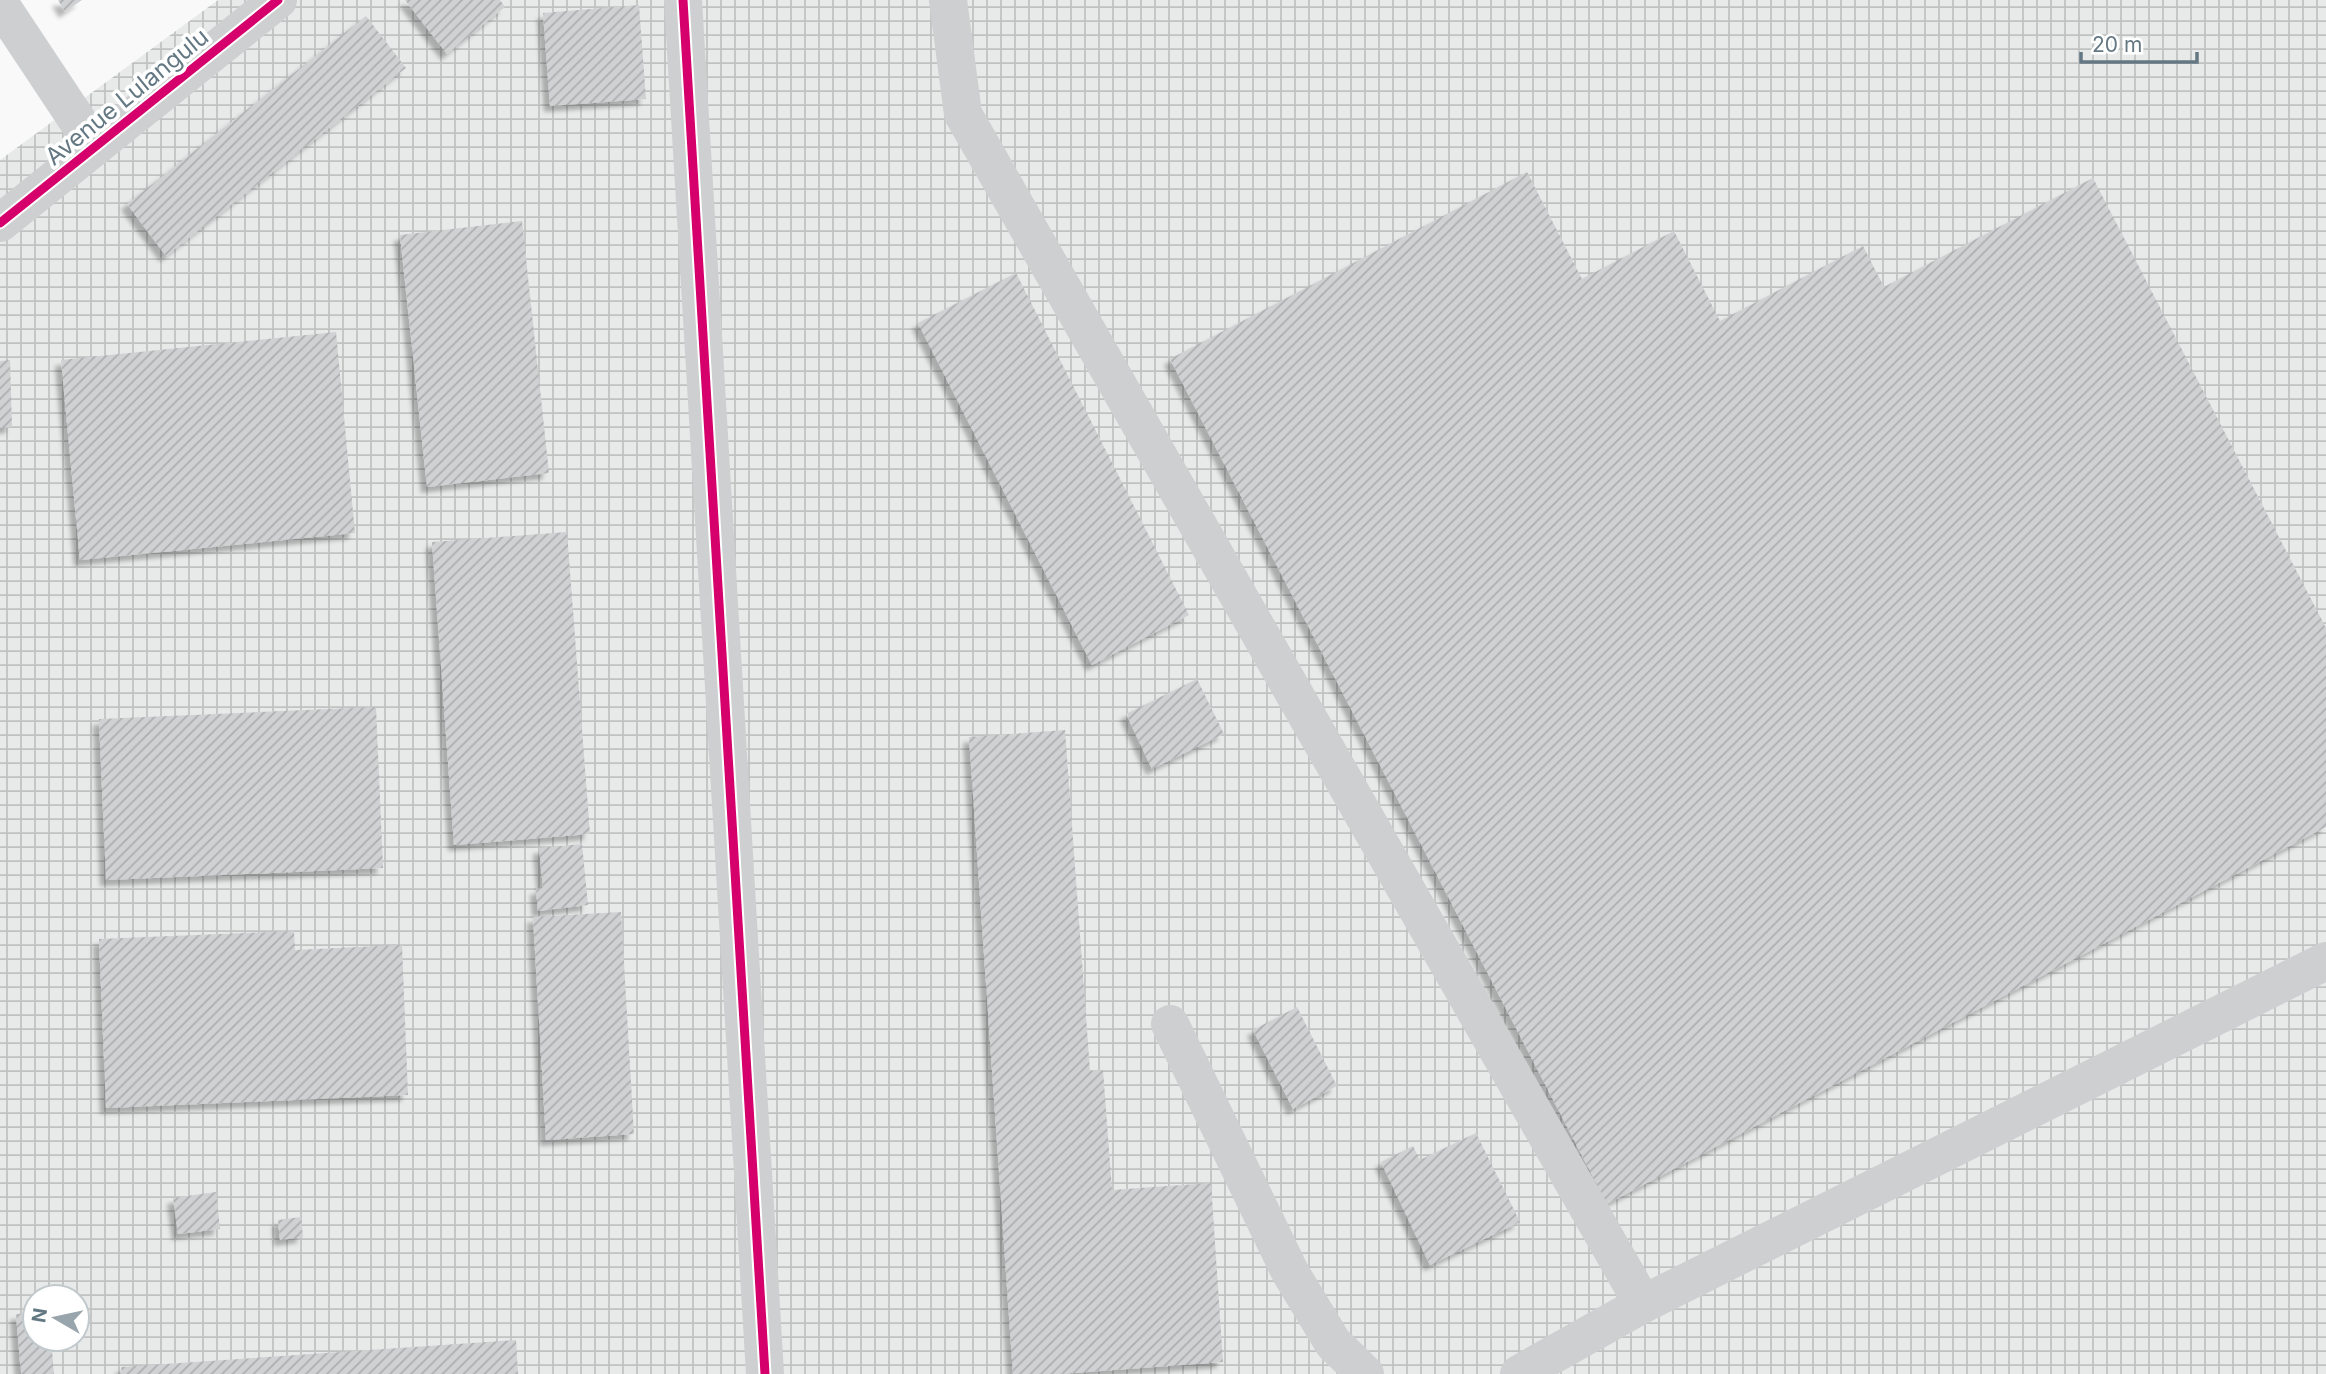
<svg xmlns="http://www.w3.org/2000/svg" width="2326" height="1374" viewBox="0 0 2326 1374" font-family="Inter,sans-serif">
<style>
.industrial{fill:url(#industrial-grid);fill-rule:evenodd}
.building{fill:url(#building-hatch);filter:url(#shadow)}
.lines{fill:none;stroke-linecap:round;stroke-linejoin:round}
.minor{stroke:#cecfd0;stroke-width:38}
.cycleway-casing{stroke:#fff;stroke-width:13}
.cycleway{stroke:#d6006c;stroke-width:9}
.labels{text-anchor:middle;stroke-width:7;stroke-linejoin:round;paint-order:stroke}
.street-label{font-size:24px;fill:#647883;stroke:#fff}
</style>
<defs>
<pattern id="industrial-grid" width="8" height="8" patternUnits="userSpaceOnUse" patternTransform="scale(1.75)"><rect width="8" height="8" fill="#e8eae9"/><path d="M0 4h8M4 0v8" fill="none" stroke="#c0c2c2"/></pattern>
<pattern id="building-hatch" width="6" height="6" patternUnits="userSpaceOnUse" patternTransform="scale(1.75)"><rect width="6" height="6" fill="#cfd1d2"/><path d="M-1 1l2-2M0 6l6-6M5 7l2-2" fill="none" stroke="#acaeb0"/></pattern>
<filter id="shadow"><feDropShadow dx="-6" dy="6" stdDeviation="2" flood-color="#0004"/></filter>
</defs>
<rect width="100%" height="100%" fill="#f9f9f9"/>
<!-- industrial -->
<path class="industrial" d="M218 0H2326V1374H0V160ZM35 1297H77V1339H35Z"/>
<!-- building -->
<g class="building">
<polygon points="58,0 82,0 65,12"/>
<polygon points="405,0 500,0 505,7 447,54"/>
<polygon points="639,5 646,99 550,106 543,13"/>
<polygon points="366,16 406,68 166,256 127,204"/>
<polygon points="1527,172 1582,279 1674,231 1720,321 1863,246 1884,287 2093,178 2326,628 2326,827 1607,1204 1170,359"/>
<polygon points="522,221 549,473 427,487 400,235"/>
<polygon points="1016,273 1189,615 1092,665 918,323"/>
<polygon points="336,332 355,533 80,560 61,360"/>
<polygon points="10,360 12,427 0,428 0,361"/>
<polygon points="567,532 590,834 454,845 432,542"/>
<polygon points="1197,679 1224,734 1152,769 1126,714"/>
<polygon points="376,707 383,868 106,880 99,719"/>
<polygon points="1065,730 1090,1071 1103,1070 1112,1190 1211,1183 1223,1362 1060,1374 1013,1374 969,737"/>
<polygon points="582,844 588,905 538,911 536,889 543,888 539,848"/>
<polygon points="621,912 634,1134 546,1140 533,917"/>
<polygon points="294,931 295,950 402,945 408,1095 106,1108 99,939"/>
<polygon points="1297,1007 1337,1086 1293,1109 1253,1030"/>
<polygon points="1476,1133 1520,1222 1430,1265 1381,1162 1413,1146 1420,1160"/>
<polygon points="216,1192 220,1229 178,1234 173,1198"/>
<polygon points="301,1217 303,1237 280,1240 278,1220"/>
<polygon points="35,1313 35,1339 51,1339 54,1374 21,1374 16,1314"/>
<polygon points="516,1340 518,1374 122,1374 121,1367"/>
</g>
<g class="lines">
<!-- minor -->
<g class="minor">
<polyline points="683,0 765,1374"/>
<polyline points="948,0 963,114 1643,1304"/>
<polyline points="0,4 95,147"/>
<polyline points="0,223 278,0"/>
<polyline points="1170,1024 1290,1272 1333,1343 1365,1374"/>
<polyline points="1519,1374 1643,1304 2326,961"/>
</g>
<defs>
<g id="cycleway">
<polyline points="683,0 765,1374"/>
<polyline points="0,223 278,0"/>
</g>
</defs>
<!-- cycleway casing -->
<use href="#cycleway" class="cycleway-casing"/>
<!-- cycleway -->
<use href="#cycleway" class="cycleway"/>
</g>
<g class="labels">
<!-- street labels -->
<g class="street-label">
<text transform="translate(127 97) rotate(-39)" y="8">Avenue Lulangulu</text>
</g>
</g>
<!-- north arrow -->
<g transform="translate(56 1318) rotate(279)"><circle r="33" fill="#ffffff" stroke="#c1c9cd" stroke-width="2"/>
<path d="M0-5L12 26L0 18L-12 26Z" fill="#98a5ac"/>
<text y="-10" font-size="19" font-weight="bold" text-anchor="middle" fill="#647883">N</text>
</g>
<!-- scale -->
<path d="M2081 52v10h116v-10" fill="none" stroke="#647883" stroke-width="3.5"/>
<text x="2092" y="52" font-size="21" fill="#647883" stroke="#ffffff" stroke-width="5" paint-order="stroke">20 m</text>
</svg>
